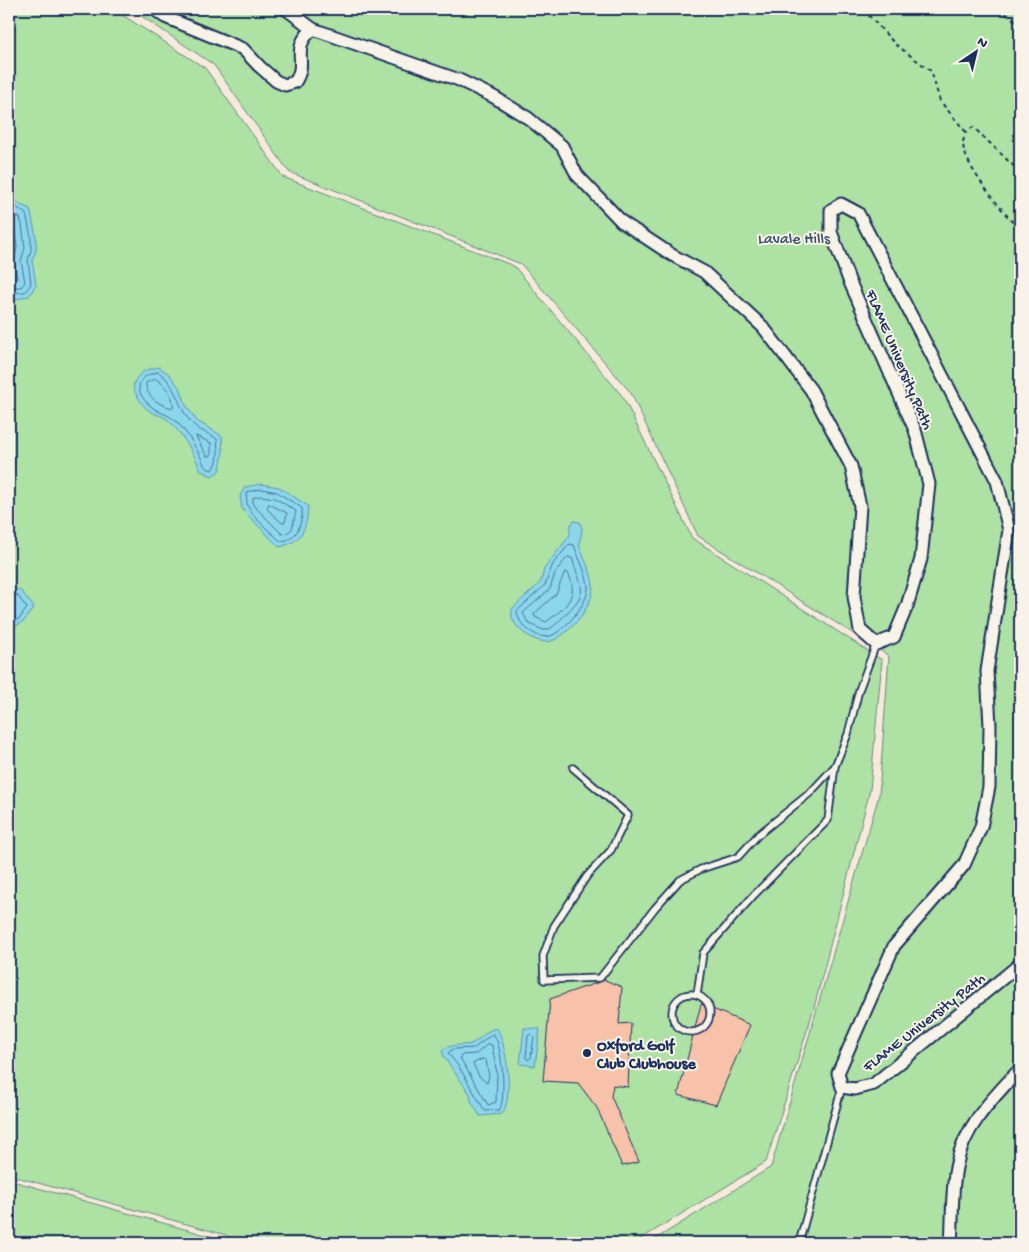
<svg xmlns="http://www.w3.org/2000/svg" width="1029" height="1252" viewBox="0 0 1029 1252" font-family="'Gochi Hand',sans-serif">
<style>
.green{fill:#ade2a4;stroke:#648881}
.water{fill:#8cd6ec;stroke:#5f93b3}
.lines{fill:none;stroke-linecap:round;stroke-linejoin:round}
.shore{stroke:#487297;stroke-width:1}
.building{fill:#f7c2a9;stroke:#1b2f5e}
.service-casing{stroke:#1b2f5e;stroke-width:9}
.minor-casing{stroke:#1b2f5e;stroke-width:15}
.path{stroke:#1b2f5e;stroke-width:2;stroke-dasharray:4 4;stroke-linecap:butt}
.service{stroke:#f7f3e8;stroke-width:5.5}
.minor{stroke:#f7f3e8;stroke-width:11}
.poi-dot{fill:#1b2f5e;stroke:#f7f3e8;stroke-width:2}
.labels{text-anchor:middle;stroke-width:4;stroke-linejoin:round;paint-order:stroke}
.park-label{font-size:16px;fill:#38536c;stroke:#f7f3e8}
.street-label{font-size:16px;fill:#1b2f5e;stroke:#f7f3e8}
.poi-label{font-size:16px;font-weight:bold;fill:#1b2f5e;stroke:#f7f3e8;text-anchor:start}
</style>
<rect width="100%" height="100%" fill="#f7e9db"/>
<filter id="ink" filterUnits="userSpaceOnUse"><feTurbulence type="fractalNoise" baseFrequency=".02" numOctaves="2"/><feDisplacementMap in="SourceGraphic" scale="10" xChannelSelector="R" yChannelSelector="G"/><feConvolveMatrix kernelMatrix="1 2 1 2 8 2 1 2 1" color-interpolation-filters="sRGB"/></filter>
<g filter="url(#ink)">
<!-- green -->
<g class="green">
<polygon points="9,9 113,9 205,68 283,177 514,266 623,397 692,538 882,660 870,790 814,1008 766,1162 634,1243 234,1243 226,1235 9,1175"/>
<polygon points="131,9 1020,9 1020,1243 649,1243 771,1167 879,795 889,656 698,536 631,393 521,264 289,172 214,65"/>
<polygon points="9,1180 224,1240 227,1243 9,1243"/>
</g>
<!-- water -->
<g class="water">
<polygon points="9,194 21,205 30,209 36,236 36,251 32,260 36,285 29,296 16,299 9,297"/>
<path d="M159 367 169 374 181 390 186 405 197 421 222 436 223 453 220 470 212 476 201 471C195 455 182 433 169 421 164 416 157 415 151 412 143 408 136 395 133 387 137 372 145 370 159 367Z"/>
<path d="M261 484 279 487 308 506C307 529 302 542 279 547L242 509 240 496 245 487Z"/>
<path d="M574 521 580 522C585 531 578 539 580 547 584 560 593 574 593 587 593 606 571 632 554 640 541 647 518 632 513 620 511 617 512 612 512 609L541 582 544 569 570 535V526Z"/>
<polygon points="9,586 21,591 34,607 24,621 9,630"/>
<path d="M497 1028C507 1046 514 1098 502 1114L480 1116 471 1101 470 1094 444 1057 442 1050C455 1042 464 1047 473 1043 483 1037 484 1031 497 1028Z"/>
<polygon points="524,1028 540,1029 535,1066 520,1064"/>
</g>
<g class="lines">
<!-- shore -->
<g class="shore">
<polyline points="9,202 26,214 31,237 31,250 28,260 31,284 25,292 9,293"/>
<polyline points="9,210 20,218 22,224 25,248 21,261 25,282 21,287 9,287"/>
<polyline points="9,220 14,224 17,247 14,261 17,278 9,279"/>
<path d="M158 372C178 384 177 409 193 424 199 431 210 434 217 439 218 449 220 463 212 470L205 467C199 452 189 435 178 423 170 414 160 414 152 407 134 393 134 376 158 372Z"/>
<path d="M156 379C165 384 175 398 173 408 161 406 145 397 146 383Z"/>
<polygon points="196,436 211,443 211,456 207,456"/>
<path d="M262 489 277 492 302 508C303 523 297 541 280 541 269 529 239 510 248 492Z"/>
<polygon points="261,496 275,498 296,511 292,529 287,533 282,534 253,505 253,498"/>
<polygon points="269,504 287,513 285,522 282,523 267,509"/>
<path d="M570 544 574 545C578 557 587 574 588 586 590 601 564 632 550 636 536 640 517 624 517 611L545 585 553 564Z"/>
<path d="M568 557 572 558C582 591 590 590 563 617 557 623 552 630 543 630L528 623 523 613 550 589 555 573Z"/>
<path d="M565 572 568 573C580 597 565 608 546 622L535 617 534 614 556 594Z"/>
<polyline points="9,591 17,595 27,608 20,618 9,624"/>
<path d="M493 1034C502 1040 507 1101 499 1110L485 1111 459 1067 448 1053 453 1049 474 1048Z"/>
<polygon points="532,1034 534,1036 531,1058 528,1060 526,1057 528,1036"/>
<polygon points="488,1044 492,1045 497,1075 496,1102 488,1105 460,1058 462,1055 476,1054"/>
<polygon points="483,1059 486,1060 489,1076 487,1083 479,1076 473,1064"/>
</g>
</g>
<!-- building -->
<g class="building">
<polygon points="605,980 622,987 619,1024 631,1023 628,1087 613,1085 611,1096 639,1162 622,1166 597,1108 578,1083 543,1081 550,999"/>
<polygon points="701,1004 750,1025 716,1105 678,1095"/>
</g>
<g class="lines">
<defs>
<g id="service">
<polyline points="573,768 628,815 611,850 587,876 554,926 543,956 544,980 600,978 655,908 680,880 701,869 738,857 758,835 810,793 835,766 848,734 859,690 876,644"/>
<circle cx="691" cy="1013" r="19"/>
<polyline points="697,995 703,953 754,895 828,820 835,766"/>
<polyline points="799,1243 842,1087"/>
</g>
<g id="minor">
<path d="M154 9 165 17 243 49 259 66 276 81 285 85 295 82C309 61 289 49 313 29L459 80 494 97 528 118 562 146 577 175 622 222 672 255 704 272 763 327 811 390 851 466 860 506 854 597 860 630 876 644 894 637 907 606 921 559 929 484 915 430 849 280 831 232V210L841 204 858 213 997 481 1009 530 987 671 990 726 989 787 981 827 964 865 894 946 838 1073 842 1087 855 1089 874 1084 1020 964"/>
<polyline points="286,9 313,29"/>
<path d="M951 1243C953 1217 951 1188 957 1163 965 1125 995 1096 1020 1069"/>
</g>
</defs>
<!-- service casing -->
<use href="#service" class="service-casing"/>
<!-- minor casing -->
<use href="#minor" class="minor-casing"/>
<!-- path -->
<g class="path">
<polyline points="863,9 895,44 931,71 940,101 966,132"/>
<polyline points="999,9 1020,24"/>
<path d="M1020 172 973 127 966 132C965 135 963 140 963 144 964 167 1005 213 1020 231"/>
</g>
<!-- service -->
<use href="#service" class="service"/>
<!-- minor -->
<use href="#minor" class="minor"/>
</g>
</g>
<!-- markers -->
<circle class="poi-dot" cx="587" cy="1053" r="5"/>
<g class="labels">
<!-- park labels -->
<g class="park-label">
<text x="794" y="243">Lavale Hills</text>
</g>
<!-- street labels -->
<g class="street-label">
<text transform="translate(901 359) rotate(67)" y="6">FLAME University Path</text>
<text transform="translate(923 1021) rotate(-38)" y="6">FLAME University Path</text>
</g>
<!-- poi labels -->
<g class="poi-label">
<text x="597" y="1050">Oxford Golf<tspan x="597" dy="18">Club Clubhouse</tspan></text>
</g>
</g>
<!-- margin -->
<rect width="1029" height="1252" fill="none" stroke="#f7f3e8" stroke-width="30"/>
<rect x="15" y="15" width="999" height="1222" fill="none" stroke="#1b2f5e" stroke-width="2" filter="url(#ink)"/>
<!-- north arrow -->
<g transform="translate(976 52) rotate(35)" stroke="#f7f3e8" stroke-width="4" paint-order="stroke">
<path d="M0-4L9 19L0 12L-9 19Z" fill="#1b2f5e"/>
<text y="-8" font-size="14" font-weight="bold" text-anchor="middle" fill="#1b2f5e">N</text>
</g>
</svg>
